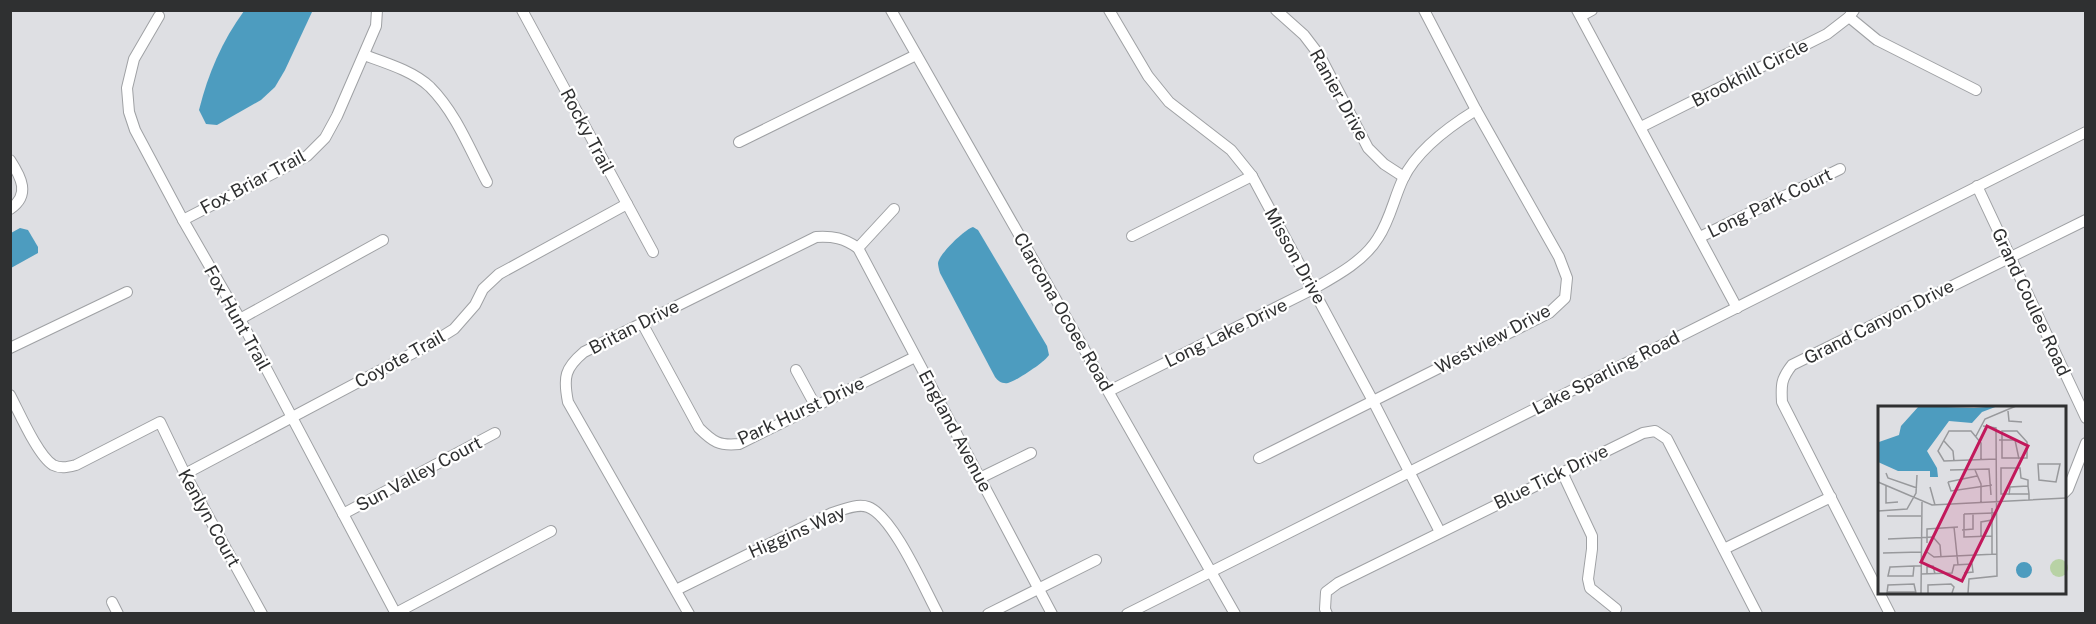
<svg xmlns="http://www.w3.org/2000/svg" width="2096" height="624" viewBox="0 0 2096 624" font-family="'Public Sans',sans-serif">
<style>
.water{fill:#4d9cbf}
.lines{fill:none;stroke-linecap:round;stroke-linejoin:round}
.minor-casing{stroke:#9fa1a4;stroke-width:12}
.minor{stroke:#fff;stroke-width:10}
.labels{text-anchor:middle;stroke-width:4.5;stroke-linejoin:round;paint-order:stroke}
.street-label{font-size:18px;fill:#2f3031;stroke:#fff}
.inset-road{fill:none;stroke:#98999c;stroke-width:1.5}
.view{fill:#c2185b;fill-opacity:0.15;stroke:#c2185b;stroke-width:3}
.inset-edge{fill:none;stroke:#2f3031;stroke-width:3}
</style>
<rect width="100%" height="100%" fill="#dedfe3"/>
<!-- water -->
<g class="water">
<path d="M244 11 312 10V12L285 70 275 87 261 100 217 125 206 124 199 110C208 74 222 41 244 11Z"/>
<path d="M973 227 978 230 1047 346 1049 355C1045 362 1016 381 1008 383 1002 384 998 381 995 377L940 273C939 270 938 265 938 263 939 254 965 229 973 227Z"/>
<polygon points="20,228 28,230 38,247 38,253 11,268 11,233"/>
</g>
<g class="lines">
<defs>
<g id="minor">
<polyline points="522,10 653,252"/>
<polyline points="891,10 1235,614"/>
<polyline points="1109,10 1148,76 1169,102 1231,150 1252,176 1373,401 1440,532"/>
<polyline points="1276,10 1304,35 1320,56 1368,148 1384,164 1404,177"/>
<polyline points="1577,10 1737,308"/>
<polyline points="159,16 134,59 127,88 129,112 135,130 183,220 240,319 396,614"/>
<polyline points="1581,16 1592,10"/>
<polyline points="1849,17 1877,40 1976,90"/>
<path d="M364 55C386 63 413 71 430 87 456 113 470 150 487 182"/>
<polyline points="1641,127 1827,34 1849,17 1854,10"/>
<polyline points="739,142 916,55"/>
<path d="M10 160C21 177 31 195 10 209"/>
<polyline points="1977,186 2086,418"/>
<polyline points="183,220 307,156 325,138 337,116 376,26 377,10"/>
<polyline points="1132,236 1252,176"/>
<polyline points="1700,237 1840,169"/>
<polyline points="858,248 894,209"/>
<polyline points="240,319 383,240"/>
<path d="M642 323 699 428C713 442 719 446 739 444L915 357"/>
<polyline points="10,348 127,292"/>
<polyline points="796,370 815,405"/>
<path d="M1109 391 1313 289C1336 276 1364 261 1378 238 1390 220 1394 198 1403 179 1417 150 1450 126 1476 110"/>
<path d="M10 395C19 412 38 456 53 465 61 469 68 467 76 465L160 422 185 474 262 614"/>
<polyline points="1259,458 1549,313 1565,298 1567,278 1559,257 1476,110 1424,10"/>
<polyline points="1562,472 1592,536 1592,549 1588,579 1590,588 1616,609"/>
<polyline points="185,474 430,344 454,329 475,305 483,289 499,274 627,204"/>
<polyline points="980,478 1031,453"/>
<polyline points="2064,493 2068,489 2086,443"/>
<polyline points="343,514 495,433"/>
<polyline points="1724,549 1831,497"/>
<path d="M676 590 832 513C842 510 857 503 868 507 893 516 924 588 938 614"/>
<polyline points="112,602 118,614"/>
<polyline points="396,613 551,531"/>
<path d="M689 614 568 402C563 377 565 368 584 352L816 237C833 236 844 238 858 248L1052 614"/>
<polyline points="988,614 1096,560"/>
<polyline points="1127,614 2086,132"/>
<polyline points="1327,614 1325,609 1326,592 1338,583 1643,433 1655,431 1667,439 1757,614"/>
<path d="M1890 614 1782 402C1781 385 1781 379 1792 365L2086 220"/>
</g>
</defs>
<!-- minor casing -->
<use href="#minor" class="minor-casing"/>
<!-- minor -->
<use href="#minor" class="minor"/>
</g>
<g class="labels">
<!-- street labels -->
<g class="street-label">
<text transform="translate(1750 73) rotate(-27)" y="6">Brookhill Circle</text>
<text transform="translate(1339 95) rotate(61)" y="6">Ranier Drive</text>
<text transform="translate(587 131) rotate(62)" y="6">Rocky Trail</text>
<text transform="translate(253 182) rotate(-28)" y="6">Fox Briar Trail</text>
<text transform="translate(1770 203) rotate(-26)" y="6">Long Park Court</text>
<text transform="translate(1295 256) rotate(61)" y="6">Misson Drive</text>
<text transform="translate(2031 302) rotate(65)" y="6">Grand Coulee Road</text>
<text transform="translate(1063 312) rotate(60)" y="6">Clarcona Ocoee Road</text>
<text transform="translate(237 318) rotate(61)" y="6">Fox Hunt Trail</text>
<text transform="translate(1879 322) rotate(-27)" y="6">Grand Canyon Drive</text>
<text transform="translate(634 327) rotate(-27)" y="6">Britan Drive</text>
<text transform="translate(1226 333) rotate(-26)" y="6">Long Lake Drive</text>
<text transform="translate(1493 339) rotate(-28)" y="6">Westview Drive</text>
<text transform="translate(400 359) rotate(-29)" y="6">Coyote Trail</text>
<text transform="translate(1606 373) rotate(-27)" y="6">Lake Sparling Road</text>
<text transform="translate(801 411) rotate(-25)" y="6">Park Hurst Drive</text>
<text transform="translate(955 431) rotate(62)" y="6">England Avenue</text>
<text transform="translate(419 474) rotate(-28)" y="6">Sun Valley Court</text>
<text transform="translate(1551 477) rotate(-26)" y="6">Blue Tick Drive</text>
<text transform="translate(209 518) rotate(61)" y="6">Kenlyn Court</text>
<text transform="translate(797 532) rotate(-24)" y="6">Higgins Way</text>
</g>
</g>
<!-- overview -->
<g transform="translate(1878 406)">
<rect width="188" height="188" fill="#dedfe3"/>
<path d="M172 162a9 9 0 1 1 18 0a9 9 0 1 1-18 0Z" fill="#b8d2a5"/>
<path d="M41 0 96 2 120 0 104 6 94 17 71 15 49 45 59 62 60 71H52V65H20L0 56 1 36 21 29 23 20ZM138 164a8 8 0 1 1 16 0a8 8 0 1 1-16 0Z" fill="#4d9cbf"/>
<path class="inset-road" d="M130 5 131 15 144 16M124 25H139L149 36V52H124ZM98 30 107 13 138 0M121 34H137L141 53M66 35 75 45 76 55M103 53V37L93 25H71L60 45 66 55 118 53M160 58H182L178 76 161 74ZM72 64 111 63 113 89M97 64 103 78V96M8 67 10 72 39 82M0 76 54 99 188 92M70 76 73 85 114 79M70 76 99 70M8 79V97L20 96M52 81 57 99M151 88H123V62H142L143 72 150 74V80L151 88V94M131 89 132 81 150 80M114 102V148M0 105 29 103 38 87 39 69M86 108V131L114 130M86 108 116 107M9 110H43M76 121 80 159M84 124 95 123V108M103 130V116L114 114M10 133 55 131 62 139 63 151M49 137V123L80 121M49 146 56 151 119 148M5 147 43 146M36 160 35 170H10L12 161H13L36 160H43M43 168 74 167 76 159 94 158 95 166 86 167M49 168V161L55 160 57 168M9 186H38M9 187 10 179 36 178 38 187M43 187 44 96M50 187V179L73 178 76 181 74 187M90 187 91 173 119 170 118 22 105 20"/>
<path class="view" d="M109 20 150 40 84 175 43 156Z"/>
<rect width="188" height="188" class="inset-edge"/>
</g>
<!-- border -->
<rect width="2096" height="624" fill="none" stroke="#2f3031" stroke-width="24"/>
</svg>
